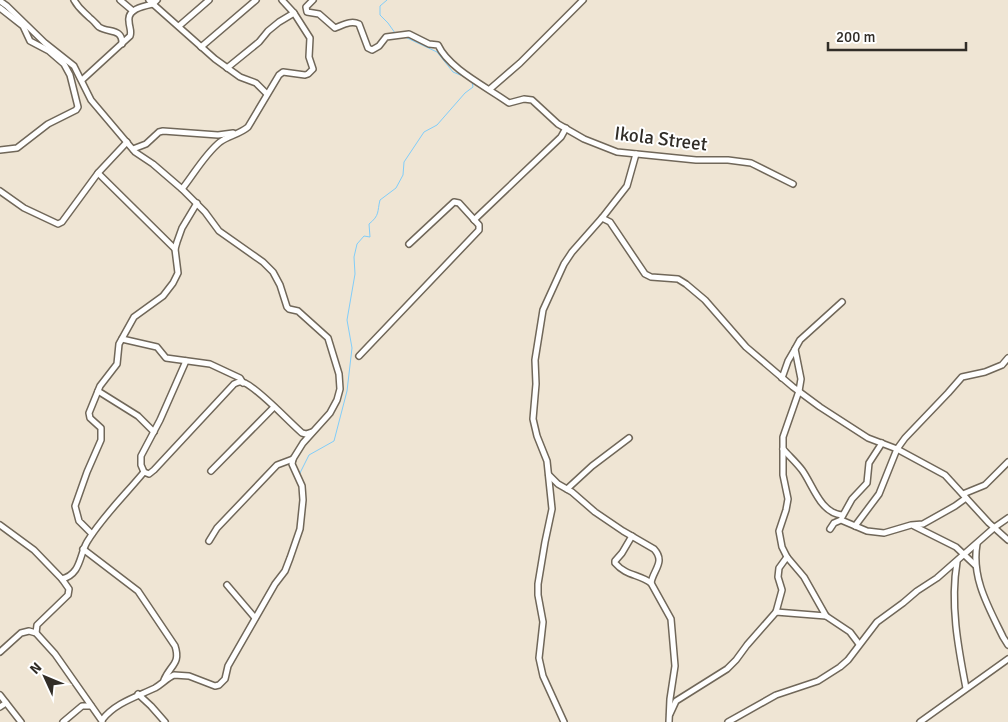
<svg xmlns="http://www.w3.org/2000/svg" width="1008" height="722" viewBox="0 0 1008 722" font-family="Signika,sans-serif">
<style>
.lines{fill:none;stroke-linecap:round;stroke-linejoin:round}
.stream{stroke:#81cdf9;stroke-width:1}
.minor-casing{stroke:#706759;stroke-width:8}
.minor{stroke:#fff;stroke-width:5}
.labels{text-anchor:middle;stroke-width:4;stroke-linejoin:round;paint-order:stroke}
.street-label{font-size:19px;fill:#312d27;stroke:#fff}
</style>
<rect width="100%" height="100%" fill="#efe5d4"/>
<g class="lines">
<!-- stream -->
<g class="stream">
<polyline points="387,0 380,6 380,15 388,23 395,33"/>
<polyline points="405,37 437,52 453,72 465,77"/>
<path d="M299 475 309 455 334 441 347 391 352 348 347 320 355 274 354 257 357 244 364 236 370 237 369 224C380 215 377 212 380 200L396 188 403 175 404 162 424 132 437 125 465 93 473 87 472 82 468 79"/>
</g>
<defs>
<g id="minor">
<path d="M74 0C79 9 83 11 90 18 93 20 96 24 99 27 108 33 123 28 122 44"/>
<polyline points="120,0 133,11"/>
<polyline points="149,0 153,4 157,0"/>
<path d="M313 0 306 7 307 12 319 14 335 28C343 25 351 20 359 24L368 48 372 50 379 46 386 37 409 34 429 44 438 45C449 69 487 87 509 103L524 99 532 100 558 124 584 139 617 152 696 160H728L751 163 793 184"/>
<path d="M0 1 7 6 45 43 74 66 91 100 135 152 153 164 182 189 205 212 219 231 263 262 273 272 280 285 287 307 289 309 298 311 328 338 339 374 340 389 337 400 330 413 303 443 293 459 292 464 302 486 303 500 300 529 290 558 285 571 275 584 228 666 225 679 219 685 215 686 189 676 174 675C167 678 162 684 155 688 136 697 115 703 102 720"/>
<polyline points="0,8 23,26 30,41 49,51 64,64 70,75 78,107 76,110 48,124 17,148 0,150"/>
<polyline points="179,26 209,0"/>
<polyline points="201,47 256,0"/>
<polyline points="227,68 259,42 268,31 279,22 294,13"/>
<path d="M82 80 130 36C132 31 129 27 129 21 127 9 144 6 153 4L215 59 240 77 256 83 267 94"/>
<polyline points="490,89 520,63 583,0"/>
<polyline points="133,149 146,144 159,132 163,131 218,135 233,133"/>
<polyline points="98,173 175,249"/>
<path d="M182 189C194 174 205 154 220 142 228 136 240 134 248 127L279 75 283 72 305 75 308 74 313 69 309 57 310 38 294 13 282 0"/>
<polyline points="0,191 24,208 58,224 62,222 98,173 127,142"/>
<polyline points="602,218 610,222 645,274 651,277 678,279 686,284 705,300 746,347 793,387 820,407 868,438 897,449 945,475 989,523 1008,540"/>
<polyline points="474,220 561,137 566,128"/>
<polyline points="842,302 800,340 795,349 801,379 799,391 783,437 783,475 788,499 786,510 779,531 782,547 787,557 804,577 826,616 850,632 859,644"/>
<polyline points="122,339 157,347 166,358 210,364 240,378 243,383"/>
<polyline points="359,356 479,230 479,225 459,203 454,202 409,244"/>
<polyline points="782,378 788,361 795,349"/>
<polyline points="98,391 138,416 154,432"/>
<path d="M783 449C789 456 796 462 802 470 813 485 820 513 842 515"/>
<polyline points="211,471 274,407"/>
<polyline points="144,472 141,465 141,456 160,420 186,361"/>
<path d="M549 475 558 484 572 492 595 512 623 531 654 549C666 562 653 570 651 583L671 619 675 666 670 699 669 722"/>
<polyline points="567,489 592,466 629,438"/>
<polyline points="963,494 985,485 1008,462"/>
<polyline points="842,517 852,499 867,483 869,463 882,443"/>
<polyline points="0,525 34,550 62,579 69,589 68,595 37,625 36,633"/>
<polyline points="855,526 879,494 897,449 905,438 948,393 962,377 985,372 1002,365 1008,358"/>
<polyline points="914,526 956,547 975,565"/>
<polyline points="830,529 834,523 841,520 867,531 884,533 911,525 923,524 955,506 966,498"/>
<polyline points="92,534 79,521 75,506 87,472 101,440 101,428 90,418 89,413 100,386 117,364 119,344 134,317 163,296 173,283 178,273 175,249 177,242 182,228 197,203"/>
<path d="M632 536 622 553 615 561V563C626 576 639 574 651 583"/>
<polyline points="209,541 217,528 277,465 293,459"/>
<path d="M977 544C971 578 989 608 1003 637L1008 645"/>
<path d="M83 549 138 591 175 646C181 664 170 665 164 680"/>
<path d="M957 562C950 604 958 647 966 688"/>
<path d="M62 579C81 574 79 556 87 542 102 517 125 495 144 472L149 474 154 470 234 384C238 382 240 381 245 383 261 391 287 420 302 433L306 434 312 432"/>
<polyline points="227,585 255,618"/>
<polyline points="776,612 782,590 778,577 779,568 787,557"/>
<polyline points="0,652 21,633 29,631 36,633 55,654 102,721"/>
<polyline points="138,694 151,706 165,722"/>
<polyline points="0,695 21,722"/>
<polyline points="0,707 6,703"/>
<polyline points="670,714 676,701 727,669 736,660 747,645 776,612 826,616"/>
<polyline points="63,722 82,706 91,706"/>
<polyline points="564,722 543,676 539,658 543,622 538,595 538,584 545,542 552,509 547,461 537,436 533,419 536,384 535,360 543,310 564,264 572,252 602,218 627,186 636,154"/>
<polyline points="728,722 776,695 818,681 840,667 848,660 877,622 903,603 917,591 937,578 995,527 1008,518"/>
<polyline points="920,722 1008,659"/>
</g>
</defs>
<!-- minor casing -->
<use href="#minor" class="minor-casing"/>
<!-- minor -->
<use href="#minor" class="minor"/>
</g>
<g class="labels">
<!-- street labels -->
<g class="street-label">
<text transform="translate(661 138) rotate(7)" y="7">Ikola Street</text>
</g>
</g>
<!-- north arrow -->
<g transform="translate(45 677) rotate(314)" stroke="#ffffff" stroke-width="4" paint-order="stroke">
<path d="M0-4L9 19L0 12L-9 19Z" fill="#312d27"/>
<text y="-8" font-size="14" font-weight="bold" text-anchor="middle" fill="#312d27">N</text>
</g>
<!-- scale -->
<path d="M828 42v8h138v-8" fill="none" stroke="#312d27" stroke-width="2.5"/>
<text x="836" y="42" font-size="15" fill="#312d27" stroke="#ffffff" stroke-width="4" paint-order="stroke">200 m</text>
</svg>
